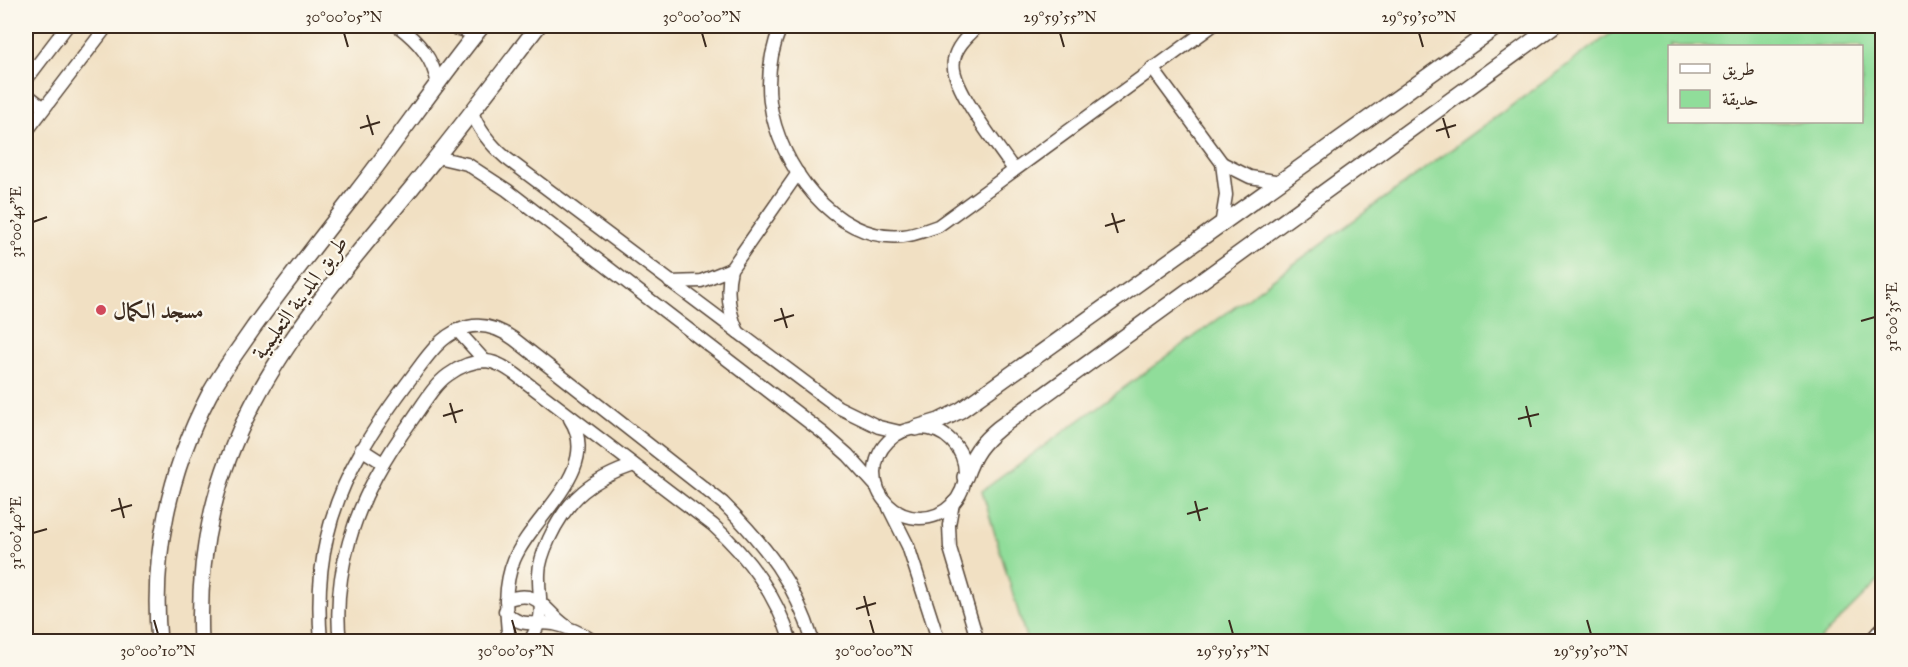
<svg xmlns="http://www.w3.org/2000/svg" width="1908" height="667" viewBox="0 0 1908 667" font-family="'IM FELL Great Primer',Amiri,serif">
<style>
.green{fill:#90dd9a;stroke:#66845c;stroke-width:1.5;fill-rule:evenodd}
.lines{fill:none;stroke-linecap:round;stroke-linejoin:round}
.minor-casing{stroke:#564537;stroke-width:15}
.tertiary-casing{stroke:#564537;stroke-width:18}
.minor{stroke:#fff;stroke-width:12}
.tertiary{stroke:#fff;stroke-width:15}
.ticks{fill:none;stroke:#3b2a1e;stroke-width:2}
.poi-dot{fill:#d1495b;stroke:#fbf7ec;stroke-width:2}
.labels{text-anchor:middle;stroke-width:4.5;stroke-linejoin:round;paint-order:stroke}
.street-label{font-size:22px;fill:#3b2a1e;stroke:#fbf7ec}
.poi-label{font-size:22px;font-weight:bold;fill:#3b2a1e;stroke:#fbf7ec;text-anchor:start}
.neatline{fill:none;stroke:#3b2a1e;stroke-width:2}
.ticks-label{font-size:15px;text-anchor:middle;fill:#3b2a1e}
</style>
<rect width="100%" height="100%" fill="#fbf7ec"/>
<filter id="ink" filterUnits="userSpaceOnUse"><feTurbulence type="fractalNoise" baseFrequency=".0167" numOctaves="2"/><feDisplacementMap in="SourceGraphic" scale="12" xChannelSelector="R" yChannelSelector="G"/><feConvolveMatrix kernelMatrix="1 2 1 2 8 2 1 2 1" color-interpolation-filters="sRGB"/></filter>
<filter id="wash" filterUnits="userSpaceOnUse"><feTurbulence type="fractalNoise" baseFrequency=".008" numOctaves="4" result="noise"/><feDisplacementMap in="SourceGraphic" scale="24" xChannelSelector="R" yChannelSelector="G"/><feGaussianBlur stdDeviation="1.35" result="paint"/><feColorMatrix in="noise" values="0 0 0 0 0 0 0 0 0 0 0 0 0 0 0 0 0 1.4 0 .05"/><feComposite in="paint" operator="in"/></filter>
<g filter="url(#wash)">
<rect width="100%" height="100%" fill="#f1e0c3"/>
<!-- green -->
<path class="green" d="M1621 26H1882V578L1818 641H1027L982 491ZM1670 46H1862V122H1670Z"/>
</g>
<g filter="url(#ink)">
<g class="lines">
<defs>
<g id="minor">
<path d="M398 26C419 42 433 58 438 85"/>
<polyline points="446,26 466,31 477,31"/>
<path d="M781 26C771 50 767 76 770 102 778 163 834 243 903 236 915 235 926 230 938 226L1212 26"/>
<path d="M978 26C969 35 956 46 954 60 948 85 999 147 1014 170"/>
<polyline points="26,27 29,26"/>
<polyline points="1152,68 1222,163 1226,195 1221,226"/>
<polyline points="26,80 67,26"/>
<polyline points="26,94 44,108"/>
<path d="M472 112C479 131 491 145 506 158L838 407 879 427 900 432"/>
<polyline points="26,132 107,26"/>
<polyline points="437,157 467,164 507,190 823,433 848,455 877,487"/>
<polyline points="1222,163 1250,177 1281,182"/>
<polyline points="670,282 701,281 731,269"/>
<polyline points="457,330 485,361"/>
<path d="M738 332C728 311 726 291 731 269L798 173"/>
<circle cx="920" cy="473" r="45"/>
<polyline points="361,449 383,463"/>
<polyline points="953,503 949,525 950,548 978,642"/>
<polyline points="889,508 908,546 939,642"/>
<path d="M506 600C540 588 542 609 566 626"/>
<path d="M505 611C520 629 535 621 554 624 569 627 583 634 595 642"/>
<path d="M321 642C318 607 319 571 327 537 341 475 376 424 414 374 426 358 440 337 459 330 479 321 497 327 514 339L723 503C766 546 795 582 813 642"/>
<path d="M340 642C336 609 340 573 349 542 362 495 386 456 414 417 424 403 434 385 448 375 459 367 473 361 486 361 497 362 506 368 515 374L713 525C749 558 776 594 791 642"/>
<path d="M509 642C506 613 503 587 514 560 532 516 603 469 570 419"/>
<path d="M529 642C548 613 538 605 539 574 539 562 544 550 549 539 568 498 592 479 634 465"/>
<polyline points="1869,642 1882,628"/>
</g>
<g id="tertiary">
<polyline points="916,428 939,421 961,410 1498,26"/>
<path d="M965 477C973 454 981 443 999 428L1553 26"/>
<path d="M159 642C151 556 169 471 209 395 222 371 239 349 254 327 287 281 322 237 356 193 399 138 438 80 482 26"/>
<path d="M201 642C192 444 291 333 410 190 454 136 496 81 538 26"/>
</g>
</defs>
<!-- minor casing -->
<use href="#minor" class="minor-casing"/>
<!-- tertiary casing -->
<use href="#tertiary" class="tertiary-casing"/>
<!-- minor -->
<use href="#minor" class="minor"/>
<!-- tertiary -->
<use href="#tertiary" class="tertiary"/>
</g>
</g>
<!-- ticks -->
<path class="ticks" d="M344 33 348 47M702 33 706 47M1060 33 1064 47M1419 33 1423 47M367 115 373 135M1443 118 1449 138M360 128 380 122M1436 131 1456 125M1112 213 1118 233M33 222 47 217M1105 226 1125 220M781 308 787 328M774 321 794 315M1861 321 1875 317M450 403 456 423M1526 406 1531 427M443 416 463 410M1518 419 1539 414M119 498 124 518M1195 501 1200 521M111 511 132 505M1187 514 1208 508M33 533 47 529M864 596 869 616M856 609 876 603M154 620 158 634M512 620 516 634M870 620 874 634M1229 620 1233 634M1587 620 1591 634"/>
<!-- markers -->
<circle class="poi-dot" cx="101" cy="310" r="6"/>
<g class="labels">
<!-- street labels -->
<g class="street-label">
<text transform="translate(299 297) rotate(-54)" y="8">طريق المدينة التعليمية</text>
</g>
<!-- poi labels -->
<g class="poi-label">
<text x="113" y="318">مسجد الكمال</text>
</g>
</g>
<!-- margin -->
<rect width="1908" height="667" fill="none" stroke="#fbf7ec" stroke-width="66"/>
<!-- legend -->
<rect x="1668" y="45" width="195" height="78" fill="#fbf7ec" stroke="#aea59a" stroke-width="1.5"/>
<rect x="1680" y="64" width="30" height="9" fill="#ffffff" stroke="#aea59a" stroke-width="1.5"/>
<text x="1722" y="75" font-size="18" fill="#3b2a1e">طريق</text>
<rect x="1680" y="90" width="30" height="18" fill="#90dd9a" stroke="#aea59a" stroke-width="1.5"/>
<text x="1722" y="105" font-size="18" fill="#3b2a1e">حديقة</text>
<rect x="33" y="33" width="1842" height="601" class="neatline"/>
<g class="ticks-label">
<text x="344" y="22">30°00'05"N</text>
<text x="702" y="22">30°00'00"N</text>
<text x="1060" y="22">29°59'55"N</text>
<text x="1419" y="22">29°59'50"N</text>
<text transform="translate(16 222) rotate(-90)" y="5">31°00'45"E</text>
<text transform="translate(1892 317) rotate(-90)" y="5">31°00'35"E</text>
<text transform="translate(16 533) rotate(-90)" y="5">31°00'40"E</text>
<text x="158" y="656">30°00'10"N</text>
<text x="516" y="656">30°00'05"N</text>
<text x="874" y="656">30°00'00"N</text>
<text x="1233" y="656">29°59'55"N</text>
<text x="1591" y="656">29°59'50"N</text>
</g>
</svg>
